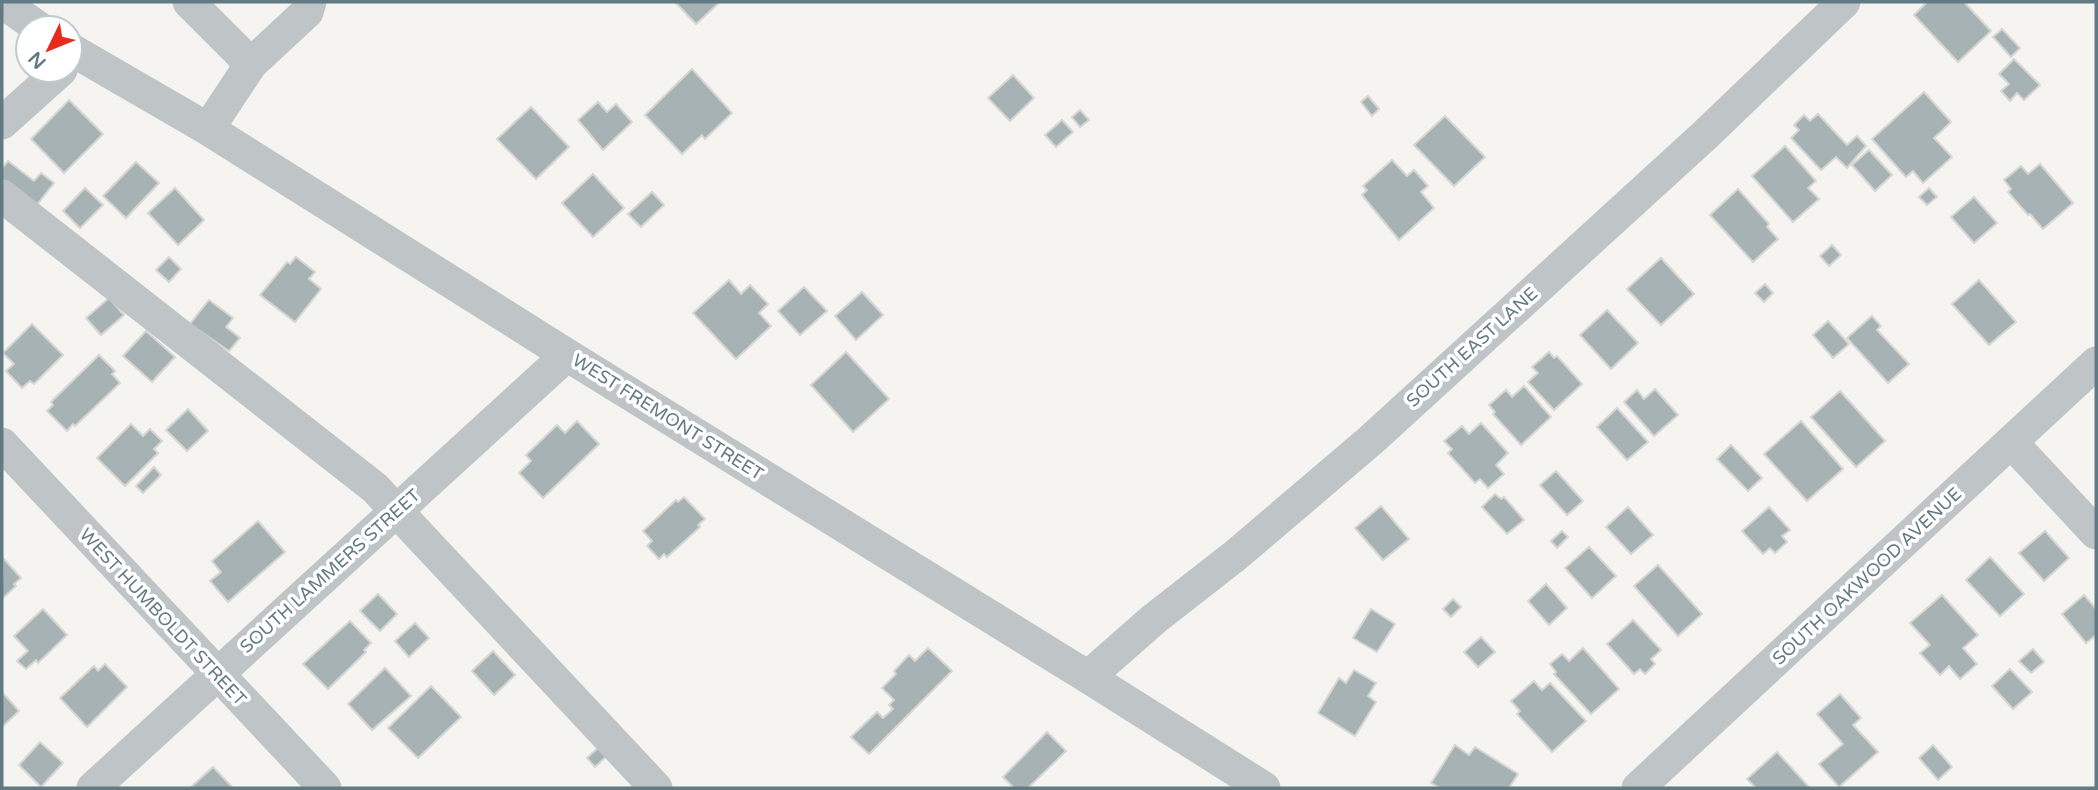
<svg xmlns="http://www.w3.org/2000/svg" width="2098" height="790" viewBox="0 0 2098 790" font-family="'Varela Round',sans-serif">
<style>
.building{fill:#a6b2b4;stroke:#d6d6d3;stroke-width:2}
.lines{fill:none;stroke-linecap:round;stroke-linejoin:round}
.minor{stroke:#bfc5c7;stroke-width:33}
.labels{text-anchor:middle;stroke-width:7;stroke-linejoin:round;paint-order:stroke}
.street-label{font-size:18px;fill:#627a83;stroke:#fff}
</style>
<rect width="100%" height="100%" fill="#f5f4f0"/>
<!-- building -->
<g class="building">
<polygon points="675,2 720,2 696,24"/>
<polygon points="1927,2 1964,2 1991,31 1958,62 1914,15"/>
<polygon points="2002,29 2020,48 2011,57 1993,37"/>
<polygon points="2014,59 2040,85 2024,100 2017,93 2010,101 2001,91 2009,84 1999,74"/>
<polygon points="692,69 732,113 705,139 702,135 682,154 645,115"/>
<polygon points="1013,75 1034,98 1010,121 988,98"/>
<polygon points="1924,92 1951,122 1934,138 1952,157 1923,183 1913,171 1906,177 1872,139"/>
<polygon points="1368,96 1379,109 1372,116 1361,102"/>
<polygon points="69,100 103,134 64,173 31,139"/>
<polygon points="598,102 607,112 616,104 632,122 603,150 578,120"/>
<polygon points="531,107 569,147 536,179 497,139"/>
<polygon points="1080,110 1089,120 1080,127 1072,117"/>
<polygon points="1818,114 1847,145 1857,136 1866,146 1847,168 1836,157 1821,170 1791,138 1799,130 1794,125 1804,115 1810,121"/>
<polygon points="1445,116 1485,157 1454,186 1414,145"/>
<polygon points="1062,120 1073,132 1056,147 1045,135"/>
<polygon points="1785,146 1816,181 1808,188 1819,199 1793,222 1752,176"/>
<polygon points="1869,150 1892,175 1875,191 1852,165"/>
<polygon points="1392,160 1407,176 1414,170 1428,186 1421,192 1434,208 1399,240 1362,195 1367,190 1363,186"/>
<polygon points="8,161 34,181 41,173 54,183 35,207 2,182 2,168"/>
<polygon points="136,162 159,183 126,218 103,196"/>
<polygon points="2040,164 2073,203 2043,229 2030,214 2028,215 2008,192 2011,189 2004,180 2021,166 2028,174"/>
<polygon points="593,174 624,208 593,237 562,203"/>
<polygon points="85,188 103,205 80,228 63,211"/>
<polygon points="175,188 204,220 178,245 148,213"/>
<polygon points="1929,188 1937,197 1927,205 1919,197"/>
<polygon points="1738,189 1769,224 1767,227 1778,239 1753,262 1710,215"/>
<polygon points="652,192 664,205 641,227 628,214"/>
<polygon points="1974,197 1997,223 1974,243 1951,217"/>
<polygon points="1832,245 1841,255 1829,266 1820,256"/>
<polygon points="169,257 181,269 169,282 156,270"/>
<polygon points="296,257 315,272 309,279 321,289 295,322 260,295 287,262 290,264"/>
<polygon points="1661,258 1694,294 1661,325 1627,289"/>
<polygon points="729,280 741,294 750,285 768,304 759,313 771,326 736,359 693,313"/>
<polygon points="1979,280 2016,322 1989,345 1952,304"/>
<polygon points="1765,284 1773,293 1764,302 1755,293"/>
<polygon points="804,287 827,311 800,335 778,311"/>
<polygon points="862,292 883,315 856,340 835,316"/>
<polygon points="109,298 124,315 101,335 86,318"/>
<polygon points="209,300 233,318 226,327 240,338 229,351 190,324"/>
<polygon points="1607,310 1638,343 1611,369 1580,335"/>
<polygon points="1872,316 1881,326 1877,330 1909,364 1888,383 1847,338"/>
<polygon points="1828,321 1849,344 1833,358 1813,335"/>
<polygon points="32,324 63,355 34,384 30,381 22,388 6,371 14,364 3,353"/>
<polygon points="146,331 175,357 152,382 123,356"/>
<polygon points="846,352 889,399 853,432 811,385"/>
<polygon points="1549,352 1554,358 1557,356 1582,384 1554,410 1528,382 1538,373 1532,367"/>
<polygon points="99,355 115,371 112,374 120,383 75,426 73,424 67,431 47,411 53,405 51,402"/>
<polygon points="1524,386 1551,417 1521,445 1493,414 1495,412 1489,405 1506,390 1512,397"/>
<polygon points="1655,389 1678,415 1654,436 1624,402 1637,390 1644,399"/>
<polygon points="1840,391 1885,441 1856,467 1811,417"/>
<polygon points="1617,408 1648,442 1627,460 1597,427"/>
<polygon points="188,409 208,431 187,451 166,430"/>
<polygon points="577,421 599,444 543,498 519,473 531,461 526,455 557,425 565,433"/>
<polygon points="1801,421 1843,469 1807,501 1764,454"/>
<polygon points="1481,423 1508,453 1496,465 1504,474 1488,488 1480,479 1475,483 1448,453 1452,449 1444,441 1462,426 1469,434"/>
<polygon points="131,424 143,436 150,429 162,441 154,449 158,453 125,486 97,458"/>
<polygon points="1731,445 1762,478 1748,491 1717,459"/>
<polygon points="154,467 161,475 143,493 136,486"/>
<polygon points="1556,471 1583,501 1567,515 1540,485"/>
<polygon points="1495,494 1501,499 1504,497 1524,520 1507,534 1482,507"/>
<polygon points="684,497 705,519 698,525 700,527 667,557 664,554 659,559 647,546 652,541 643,531 676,500 678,502"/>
<polygon points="1381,506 1409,539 1383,560 1355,528"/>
<polygon points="1628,507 1653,535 1631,554 1606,527"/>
<polygon points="1769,507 1790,530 1782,536 1787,542 1775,553 1770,548 1763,554 1742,531"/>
<polygon points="258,521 285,552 228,602 210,581 221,572 212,561"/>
<polygon points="1562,531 1568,537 1557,548 1551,541"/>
<polygon points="2045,531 2069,558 2044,581 2019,553"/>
<polygon points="1589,547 1616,576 1592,598 1565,568"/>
<polygon points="1990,557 2024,594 2000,616 1966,580"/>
<polygon points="3,558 21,578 14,584 16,586 2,599"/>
<polygon points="1658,565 1702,614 1678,636 1634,586"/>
<polygon points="1546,584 1567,608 1549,625 1528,601"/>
<polygon points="378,594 397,614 380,631 360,611"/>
<polygon points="1942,595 1978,635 1963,648 1977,664 1960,679 1949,666 1940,675 1920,653 1930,645 1910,623"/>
<polygon points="2084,595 2096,609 2096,635 2086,643 2062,614"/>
<polygon points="1453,599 1461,607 1451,617 1443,609"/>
<polygon points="43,609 67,635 38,663 36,660 26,669 17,661 28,651 14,636"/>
<polygon points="1371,609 1395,624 1377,652 1353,638"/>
<polygon points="1633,620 1661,650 1651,659 1655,664 1645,674 1640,669 1634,674 1607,644"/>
<polygon points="350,621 371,643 364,650 366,652 328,689 303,664"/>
<polygon points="415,623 429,638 409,657 395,641"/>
<polygon points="1481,637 1495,652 1478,667 1464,652"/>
<polygon points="928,648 952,671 869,754 851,737 877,712 883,718 893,709 889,705 894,700 882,688 896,674 894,671 909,655 915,661"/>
<polygon points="1583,648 1619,689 1591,714 1554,674 1556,672 1550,664 1562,654 1569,661"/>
<polygon points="2033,649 2044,662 2031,673 2019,661"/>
<polygon points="493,651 515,675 494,695 472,671"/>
<polygon points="105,664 127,687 87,727 60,698 94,666 98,671"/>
<polygon points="385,668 411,696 372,730 348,704"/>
<polygon points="2010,669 2032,692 2013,709 1992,686"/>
<polygon points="1354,670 1376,683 1368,696 1376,702 1355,736 1318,713 1339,678 1346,683"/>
<polygon points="1534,681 1542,690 1550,683 1586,721 1552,752 1517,714 1520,711 1511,701"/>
<polygon points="431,686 461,717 418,758 388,728"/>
<polygon points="2,692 19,711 2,727"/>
<polygon points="1840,694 1861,718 1853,725 1878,752 1839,787 1819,764 1843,744 1817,714"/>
<polygon points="1047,732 1066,751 1028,788 1014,788 1003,777"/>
<polygon points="40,742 63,763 41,787 19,765"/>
<polygon points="1455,745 1469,755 1475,747 1518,774 1509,788 1436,788 1438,787 1431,783"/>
<polygon points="1933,745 1952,767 1938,780 1919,758"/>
<polygon points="599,747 607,756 595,767 587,758"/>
<polygon points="1777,752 1810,788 1756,788 1747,779"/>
<polygon points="213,767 233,788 190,788"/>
</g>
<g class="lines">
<!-- minor -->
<g class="minor">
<polyline points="2,2 39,28"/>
<polyline points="189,2 251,64"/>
<polyline points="70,49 208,129 567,355 1088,677 1264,788"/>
<polyline points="2,123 61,70"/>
<polyline points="208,129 251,64 307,12 310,2"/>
<polyline points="2,196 375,488 656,788"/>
<polyline points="2011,442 2096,533"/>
<polyline points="2,444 325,788"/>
<polyline points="1088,677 1154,619 1236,555 1371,440 1704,136 1844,2"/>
<polyline points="93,788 567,355"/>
<polyline points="1638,788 2096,363"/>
</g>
</g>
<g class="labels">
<!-- street labels -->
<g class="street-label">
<text transform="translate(1472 347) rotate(-42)" y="6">SOUTH EAST LANE</text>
<text transform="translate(668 417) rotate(32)" y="6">WEST FREMONT STREET</text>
<text transform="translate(330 571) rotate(-42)" y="6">SOUTH LAMMERS STREET</text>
<text transform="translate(1867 576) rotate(-43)" y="6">SOUTH OAKWOOD AVENUE</text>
<text transform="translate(163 617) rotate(47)" y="6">WEST HUMBOLDT STREET</text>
</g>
</g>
<!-- border -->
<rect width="2098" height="790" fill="none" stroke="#627a83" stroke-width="7"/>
<!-- north arrow -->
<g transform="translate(49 49) rotate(227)"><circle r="33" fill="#ffffff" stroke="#c0cacd" stroke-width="2"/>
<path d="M0-5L12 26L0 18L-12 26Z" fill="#e9291c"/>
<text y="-10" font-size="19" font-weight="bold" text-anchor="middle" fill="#627a83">N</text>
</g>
</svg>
